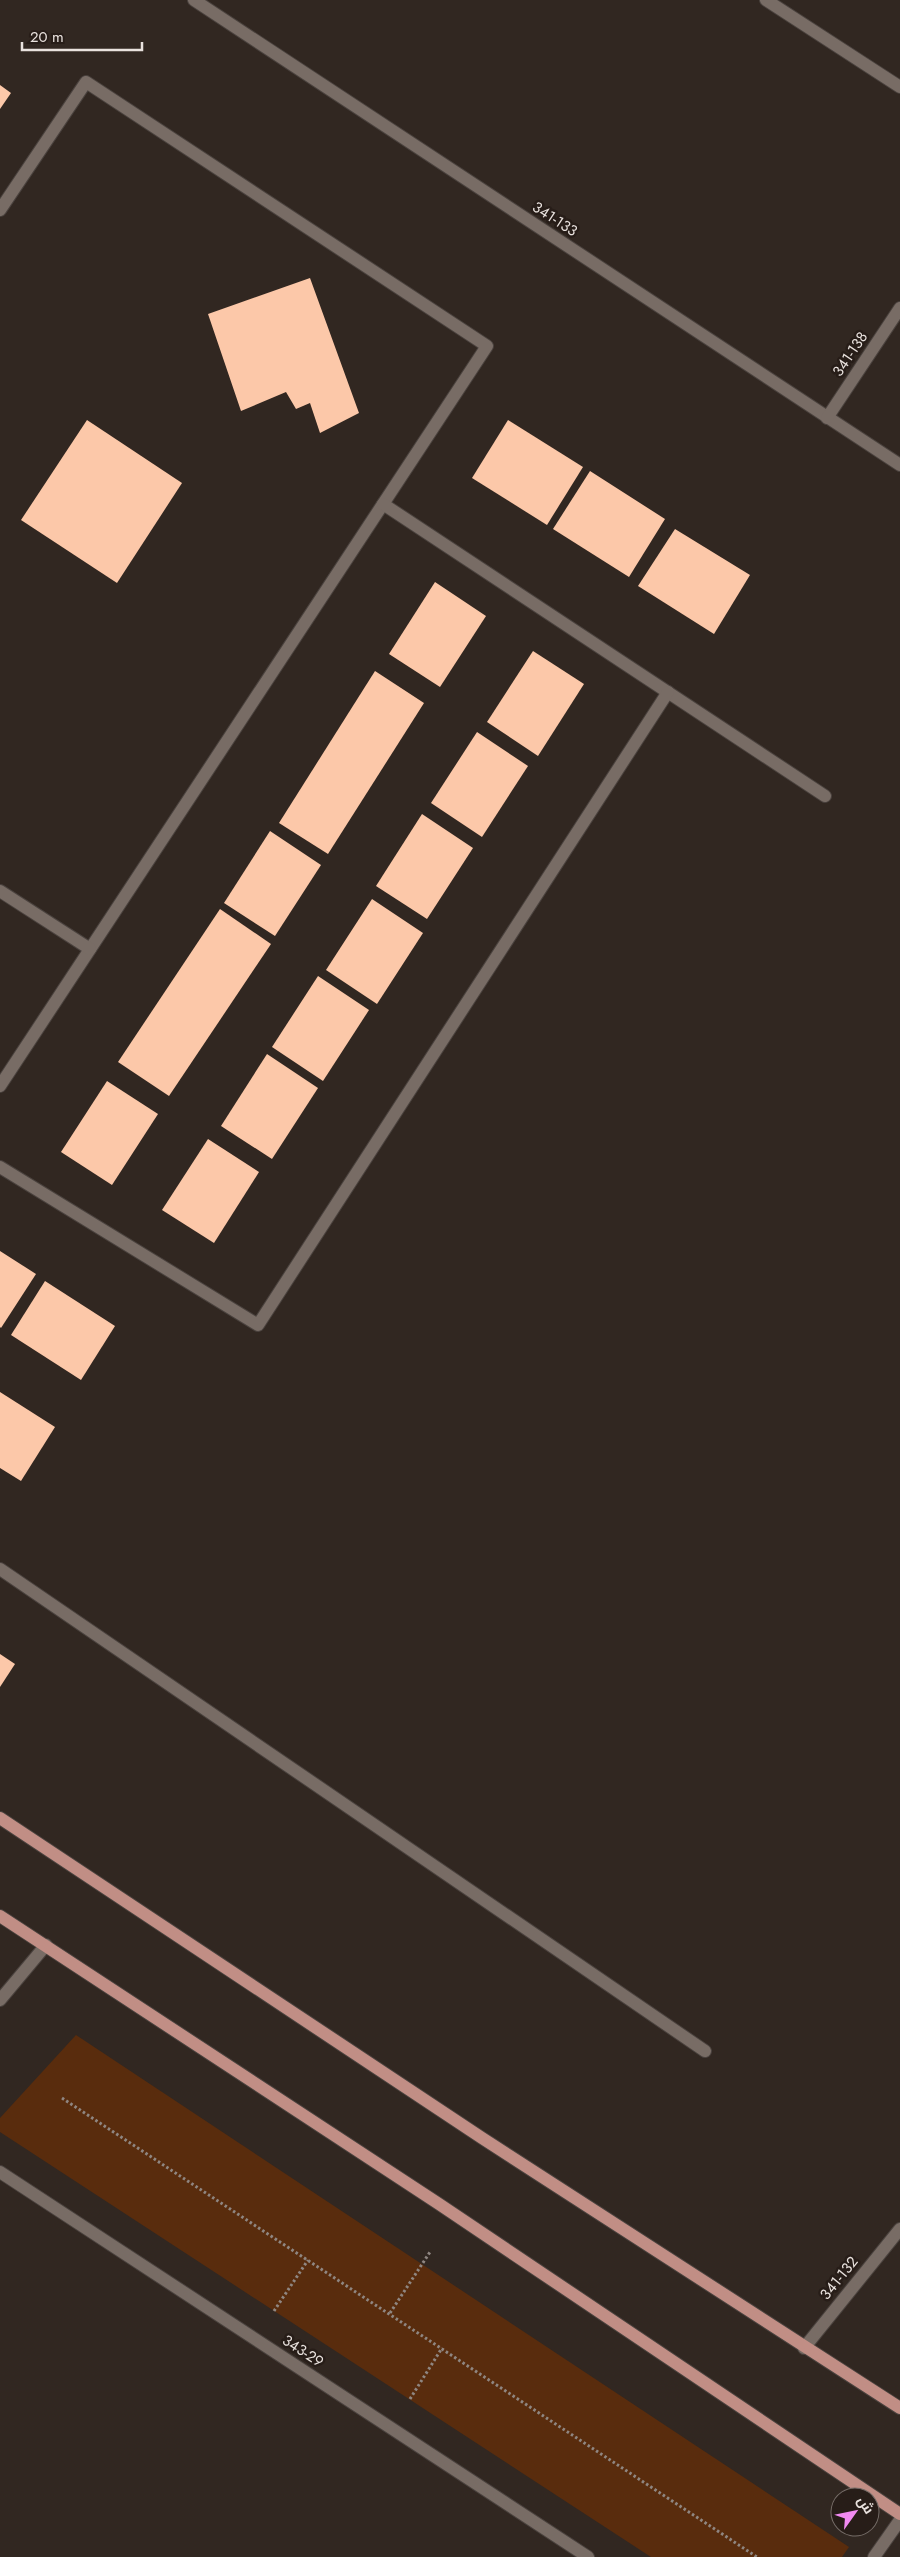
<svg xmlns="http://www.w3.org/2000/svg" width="900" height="2557" viewBox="0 0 900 2557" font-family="Jost,Cairo,sans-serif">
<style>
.green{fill:#592c0d}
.building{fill:#fcc8a9}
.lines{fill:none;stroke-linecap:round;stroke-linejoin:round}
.minor-casing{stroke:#4a423e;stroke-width:14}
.major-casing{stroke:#4a423e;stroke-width:14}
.path{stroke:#8f8681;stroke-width:3;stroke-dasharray:2.5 2.5;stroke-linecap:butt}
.minor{stroke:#786c65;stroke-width:12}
.major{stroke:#c18e85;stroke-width:12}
.labels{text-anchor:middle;stroke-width:5;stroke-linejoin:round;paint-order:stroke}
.street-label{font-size:15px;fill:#e9e2de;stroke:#271d18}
</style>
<rect width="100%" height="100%" fill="#312721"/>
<!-- green -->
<polygon class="green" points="76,2035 849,2547 842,2557 651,2557 0,2132 0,2118"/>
<!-- building -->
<g class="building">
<polygon points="0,85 11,93 0,109"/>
<polygon points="310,278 359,413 320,433 310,403 296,409 286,392 241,411 208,314"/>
<polygon points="87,420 182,483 117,583 21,520"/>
<polygon points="508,420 583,467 547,525 472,478"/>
<polygon points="590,471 665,519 629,577 553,529"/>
<polygon points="675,529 750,575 714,634 638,586"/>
<polygon points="435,582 486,616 440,687 389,654"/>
<polygon points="533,651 584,684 538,756 487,722"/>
<polygon points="375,671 424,703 328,854 279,823"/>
<polygon points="477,732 528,766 482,837 431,803"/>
<polygon points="422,814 473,848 427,919 376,886"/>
<polygon points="270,831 321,865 275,936 224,903"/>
<polygon points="372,899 423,933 377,1004 326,970"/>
<polygon points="220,909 271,944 169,1096 118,1062"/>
<polygon points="318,976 369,1010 323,1081 272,1047"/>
<polygon points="267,1054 318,1088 272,1159 221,1126"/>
<polygon points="107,1081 158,1114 112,1185 61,1152"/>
<polygon points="208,1139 259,1172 214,1243 162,1210"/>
<polygon points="0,1251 36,1274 1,1328 0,1327"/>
<polygon points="45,1281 115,1326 81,1380 11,1335"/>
<polygon points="0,1392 55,1427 21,1481 0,1468"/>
<polygon points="0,1654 15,1664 0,1687"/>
</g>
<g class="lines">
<defs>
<g id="minor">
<polyline points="194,0 900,465"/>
<polyline points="766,0 900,87"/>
<polyline points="0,210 86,82 487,346 0,1086"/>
<polyline points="827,418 900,308"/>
<polyline points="383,504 825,796"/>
<polyline points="0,891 90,949"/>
<polyline points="0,1167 258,1325 668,692"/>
<polyline points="0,1569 705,2051"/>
<polyline points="0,2000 46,1945"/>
<polyline points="0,2172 588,2557"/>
<polyline points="804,2348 900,2229"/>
<polyline points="874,2557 900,2520"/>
</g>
<g id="major">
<polyline points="0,1818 482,2138 900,2408"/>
<polyline points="0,1916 439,2204 900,2514"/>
</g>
</defs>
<!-- minor casing -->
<use href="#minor" class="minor-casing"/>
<!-- major casing -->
<use href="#major" class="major-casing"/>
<!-- path -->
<g class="path">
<polyline points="62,2098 757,2557"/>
<polyline points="274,2311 308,2260"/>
<polyline points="390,2313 430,2252"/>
<polyline points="410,2399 442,2348"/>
</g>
<!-- minor -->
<use href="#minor" class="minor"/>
<!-- major -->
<use href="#major" class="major"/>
</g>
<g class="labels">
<!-- street labels -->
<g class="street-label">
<text transform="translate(555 219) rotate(33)" y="5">341-133</text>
<text transform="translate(850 354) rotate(-56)" y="5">341-138</text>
<text transform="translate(839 2278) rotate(-51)" y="5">341-132</text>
<text transform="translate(303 2351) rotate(33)" y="5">343-29</text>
</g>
</g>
<!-- north arrow -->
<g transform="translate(855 2512) rotate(57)"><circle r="24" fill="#271d18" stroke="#756c67"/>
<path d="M0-4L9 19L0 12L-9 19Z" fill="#f28af2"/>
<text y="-8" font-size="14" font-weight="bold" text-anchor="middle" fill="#e9e2de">ش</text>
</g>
<!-- scale -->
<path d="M22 42v8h120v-8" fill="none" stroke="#e9e2de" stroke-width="2.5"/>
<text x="30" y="42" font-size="15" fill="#e9e2de" stroke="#271d18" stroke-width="4" paint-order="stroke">20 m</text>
</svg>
